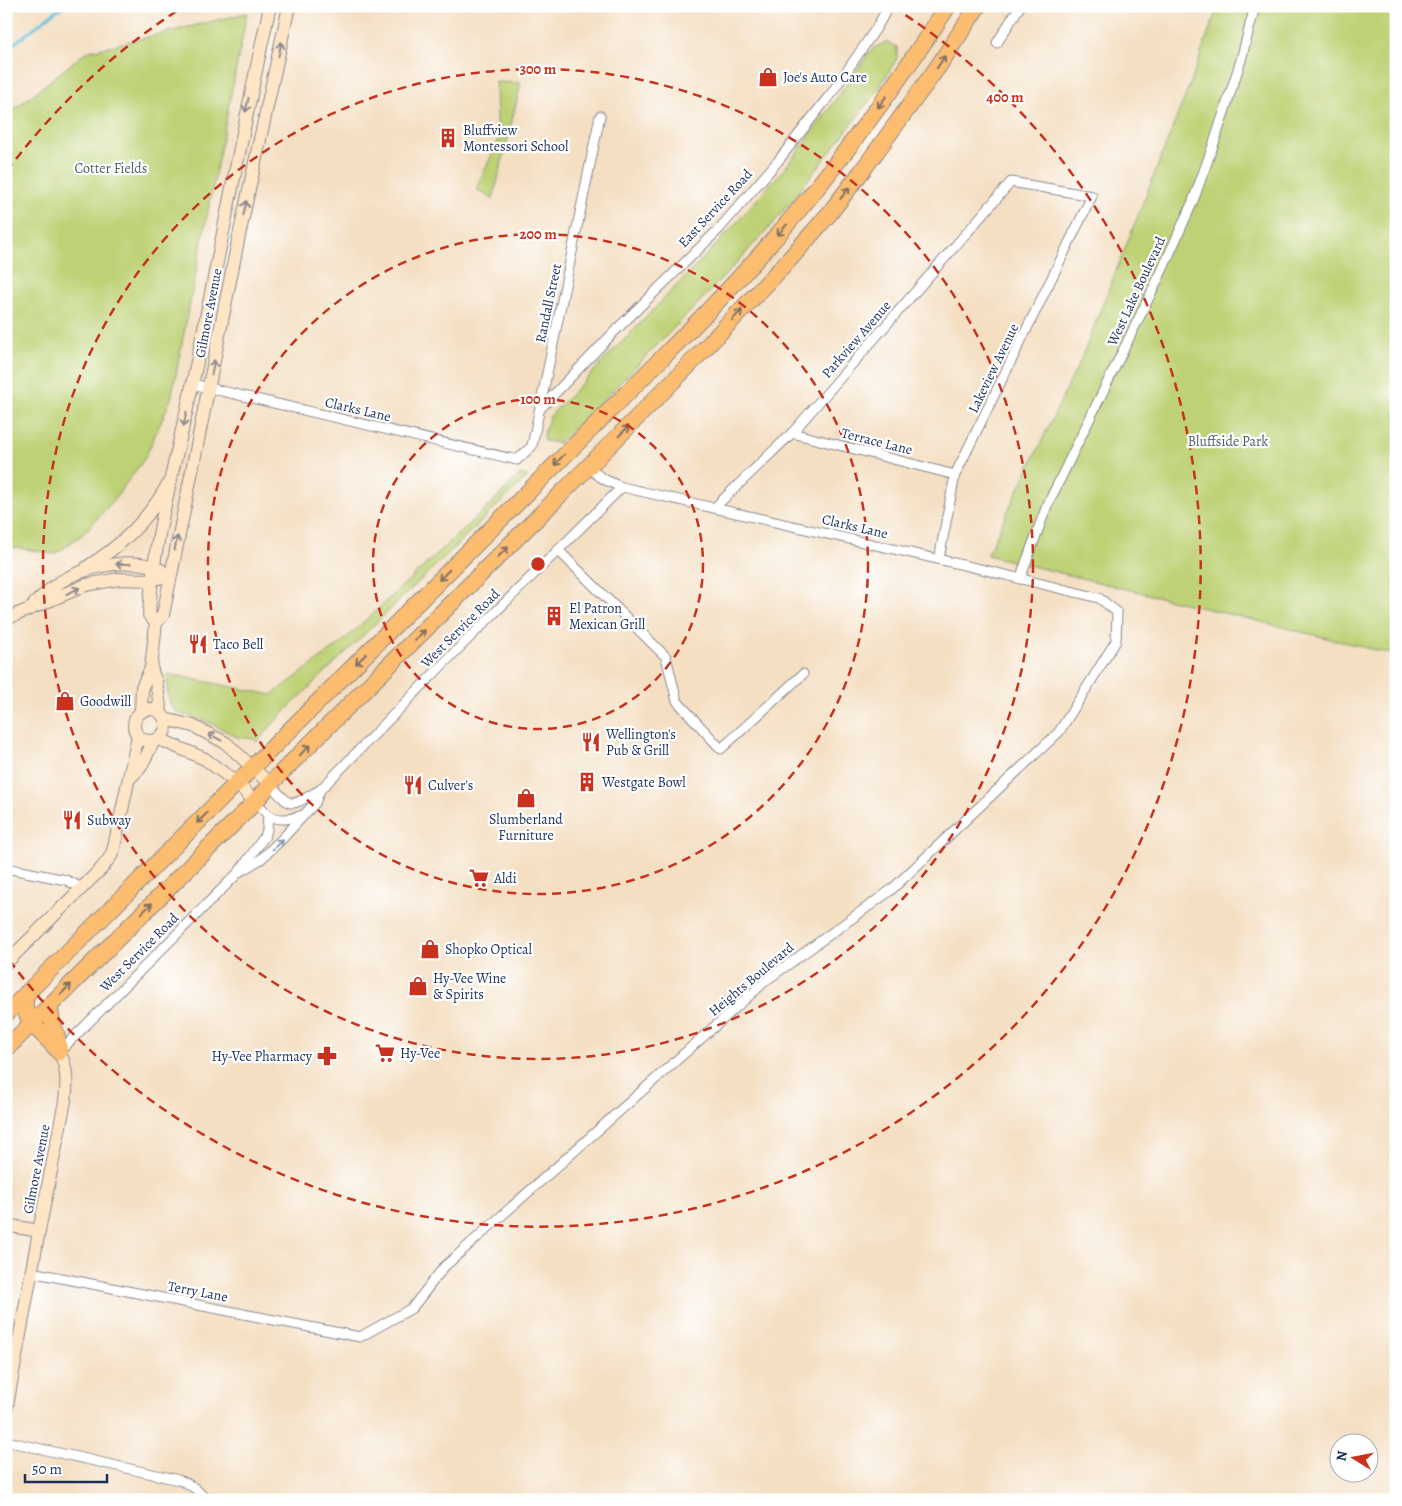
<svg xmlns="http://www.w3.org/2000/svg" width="1402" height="1506" viewBox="0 0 1402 1506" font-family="Alegreya,serif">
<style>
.green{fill:#bed174;stroke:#6c8069}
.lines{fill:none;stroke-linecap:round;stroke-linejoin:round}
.stream{stroke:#5dbddb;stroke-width:3}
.street-casing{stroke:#888790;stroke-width:11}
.secondary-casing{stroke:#888790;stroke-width:14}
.highway-casing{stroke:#888790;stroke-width:18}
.street{stroke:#fff;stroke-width:9}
.secondary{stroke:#fee5c5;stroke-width:12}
.highway{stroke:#fcbd6f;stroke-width:16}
.oneway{stroke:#8c8a92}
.oneway2{stroke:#806f66}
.oneway3{stroke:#8d97ae}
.ring{fill:none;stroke:#c8321e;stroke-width:2.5;stroke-dasharray:9 6}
.labels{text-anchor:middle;stroke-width:4.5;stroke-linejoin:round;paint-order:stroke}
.poi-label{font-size:14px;fill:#1b2f5e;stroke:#fff;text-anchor:start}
.park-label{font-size:14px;fill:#4c6065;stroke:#fff}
.street-label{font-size:14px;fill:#1b2f5e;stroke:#fff}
.centre{fill:#c8321e;stroke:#fff;stroke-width:2.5}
.ring-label{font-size:15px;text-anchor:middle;font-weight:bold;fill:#c8321e;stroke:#fff;stroke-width:4.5;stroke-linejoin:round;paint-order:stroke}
</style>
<rect width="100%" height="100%" fill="#fff"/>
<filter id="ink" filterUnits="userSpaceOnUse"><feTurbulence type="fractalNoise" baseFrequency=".02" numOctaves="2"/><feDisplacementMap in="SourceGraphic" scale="10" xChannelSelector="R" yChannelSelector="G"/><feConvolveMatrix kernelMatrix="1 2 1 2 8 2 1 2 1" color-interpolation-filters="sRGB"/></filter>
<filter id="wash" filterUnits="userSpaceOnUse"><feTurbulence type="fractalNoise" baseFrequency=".0096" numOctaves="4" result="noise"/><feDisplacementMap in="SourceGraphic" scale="20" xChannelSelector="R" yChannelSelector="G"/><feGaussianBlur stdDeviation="1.12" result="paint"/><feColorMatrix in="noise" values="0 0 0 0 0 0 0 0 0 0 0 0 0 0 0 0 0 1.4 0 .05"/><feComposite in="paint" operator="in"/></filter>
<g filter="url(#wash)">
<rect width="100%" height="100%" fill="#f4dfc2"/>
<!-- green -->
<g class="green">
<polygon points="1218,6 1396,6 1396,655 987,555 1082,357 1192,79"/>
<polygon points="247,13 171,399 145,458 113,501 83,534 55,554 6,546 6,116 86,52"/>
<polygon points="886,42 897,47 897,58 880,87 837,143 777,219 717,284 612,391 559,443 544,441 543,435 550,416 721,240 785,168 803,145 872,49"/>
<polygon points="496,82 521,83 493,199 476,189 500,137 497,120"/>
<path d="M520 474 528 476 283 713 257 742 254 739 237 737 208 722 178 713C167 705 166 687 168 674L272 695 340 644 493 502Z"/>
</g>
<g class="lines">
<!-- stream -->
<polyline class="stream" points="6,50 57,10 65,6"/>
</g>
</g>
<g filter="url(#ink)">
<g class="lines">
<defs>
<g id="street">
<polyline points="997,43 1020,6"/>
<polyline points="192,384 517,460 532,446 600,116"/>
<polyline points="540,409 616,330 719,229 778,161 833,91 875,30 889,6"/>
<polyline points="792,433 955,475"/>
<polyline points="714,508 792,433 1011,182 1092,196 955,475 939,559"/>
<polyline points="558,550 666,657 677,701 721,749 803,674"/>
<polyline points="1020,579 1046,508 1160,275 1193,201 1214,143 1241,60 1255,6"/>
<path d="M270 784C294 811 289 806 320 790L453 654 622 487"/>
<path d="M255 802C260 805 263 810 267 814 277 822 292 819 303 815"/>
<polyline points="6,868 66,880 82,888"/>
<polyline points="241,871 261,859 282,839 315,803 320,790"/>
<polyline points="60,1051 239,872 265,836 267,830 268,815"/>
<path d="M31 1272 360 1337 412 1308 444 1267 768 979 891 890 1059 732 1116 641 1117 612 1099 598 985 570 622 487C609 482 598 478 589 466"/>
<path d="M6 1441 179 1480C191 1484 198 1490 206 1500"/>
</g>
<g id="secondary">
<path d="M87 567C122 545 146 522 167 486"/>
<path d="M35 603C46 593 56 583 69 577 93 565 137 557 161 570"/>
<polyline points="6,619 86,585 119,579 151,580 170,575"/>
<path d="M156 623 149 615C153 537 177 458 193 381 219 256 242 131 270 6"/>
<polyline points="151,668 156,682 161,713"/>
<circle cx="150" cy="725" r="16"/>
<polyline points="141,712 142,687 151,668 156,623 163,615 239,236 289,6"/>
<polyline points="165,719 193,726 226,743 270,784"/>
<polyline points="159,739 205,759 237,783 255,802"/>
<polyline points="130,778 140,768 154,741"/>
<polyline points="6,963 101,869 111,856 114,847 138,736"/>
<polyline points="6,1225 39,1231"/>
<path d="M6 1411 39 1231 65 1101C67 1084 68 1067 59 1052"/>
</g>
<g id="highway">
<path d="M27 993C17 1020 45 1033 59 1052"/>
<path d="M50 1005C49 1021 59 1034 59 1050"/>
<path d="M6 1014 661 359C707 313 752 266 793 217 849 150 900 79 948 6"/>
<polyline points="6,1049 255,802 270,784 589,466 691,363 788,261 829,214 865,167 937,68 978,6"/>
</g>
</defs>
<!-- street casing -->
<use href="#street" class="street-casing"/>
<!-- secondary casing -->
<use href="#secondary" class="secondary-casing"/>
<!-- highway casing -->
<use href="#highway" class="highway-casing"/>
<!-- street -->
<use href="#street" class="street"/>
<!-- secondary -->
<use href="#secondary" class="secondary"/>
<!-- highway -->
<use href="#highway" class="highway"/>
</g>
<!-- one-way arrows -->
<defs><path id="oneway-shaft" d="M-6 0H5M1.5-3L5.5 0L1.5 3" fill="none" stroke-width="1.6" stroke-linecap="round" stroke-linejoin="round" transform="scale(1.25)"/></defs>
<g class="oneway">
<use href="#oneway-shaft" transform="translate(280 49) rotate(-78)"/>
<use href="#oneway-shaft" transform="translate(247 105) rotate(102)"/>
<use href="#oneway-shaft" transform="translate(245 208) rotate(-77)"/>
<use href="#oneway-shaft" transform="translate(213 367) rotate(-79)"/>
<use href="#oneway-shaft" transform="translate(185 419) rotate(102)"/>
<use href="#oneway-shaft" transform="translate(176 543) rotate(-78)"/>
<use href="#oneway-shaft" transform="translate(123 564) rotate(-180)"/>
<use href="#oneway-shaft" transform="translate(73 591) rotate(-25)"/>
<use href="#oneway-shaft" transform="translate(215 737) rotate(-152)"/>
</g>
<g class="oneway2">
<use href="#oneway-shaft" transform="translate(941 62) rotate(-56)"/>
<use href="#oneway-shaft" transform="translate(882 102) rotate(126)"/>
<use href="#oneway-shaft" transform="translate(845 193) rotate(-52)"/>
<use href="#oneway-shaft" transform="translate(782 230) rotate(132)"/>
<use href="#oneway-shaft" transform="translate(737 315) rotate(-46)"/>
<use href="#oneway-shaft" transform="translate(624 431) rotate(-45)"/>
<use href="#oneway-shaft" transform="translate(559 460) rotate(134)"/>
<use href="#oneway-shaft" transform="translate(503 552) rotate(-45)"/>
<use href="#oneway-shaft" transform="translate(444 575) rotate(135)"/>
<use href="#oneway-shaft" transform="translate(420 635) rotate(-45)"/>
<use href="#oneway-shaft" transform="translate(361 659) rotate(135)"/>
<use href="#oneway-shaft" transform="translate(305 750) rotate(-45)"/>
<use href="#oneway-shaft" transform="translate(202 818) rotate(135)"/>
<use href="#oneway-shaft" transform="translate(147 908) rotate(-45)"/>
<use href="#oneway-shaft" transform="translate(66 989) rotate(-45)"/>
</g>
<use class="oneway3" href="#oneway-shaft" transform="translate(278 844) rotate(-44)"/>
</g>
<!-- distance rings -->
<g class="ring">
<circle cx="538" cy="564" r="165"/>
<circle cx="538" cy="564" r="330"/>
<circle cx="538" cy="564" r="495"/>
<path d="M7 171A661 661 0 0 1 183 7M893 7A661 661 0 1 1 7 957"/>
</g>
<!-- icons -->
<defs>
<symbol id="shop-bare" viewBox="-9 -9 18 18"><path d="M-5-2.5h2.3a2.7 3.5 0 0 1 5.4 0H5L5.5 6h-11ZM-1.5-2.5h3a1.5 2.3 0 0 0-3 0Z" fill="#c8321e" stroke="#fff" stroke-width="2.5" paint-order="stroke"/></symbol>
<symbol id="building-bare" viewBox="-9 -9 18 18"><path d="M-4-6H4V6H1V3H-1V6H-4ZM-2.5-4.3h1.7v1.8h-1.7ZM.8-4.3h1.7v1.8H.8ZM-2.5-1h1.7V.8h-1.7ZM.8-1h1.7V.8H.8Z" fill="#c8321e" stroke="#fff" stroke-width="2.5" paint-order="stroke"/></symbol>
<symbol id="restaurant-bare" viewBox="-9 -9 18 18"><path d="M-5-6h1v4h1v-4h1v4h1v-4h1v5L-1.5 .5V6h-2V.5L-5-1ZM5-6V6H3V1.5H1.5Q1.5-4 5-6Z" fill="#c8321e" stroke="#fff" stroke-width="2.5" paint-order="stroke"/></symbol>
<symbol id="supermarket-bare" viewBox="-9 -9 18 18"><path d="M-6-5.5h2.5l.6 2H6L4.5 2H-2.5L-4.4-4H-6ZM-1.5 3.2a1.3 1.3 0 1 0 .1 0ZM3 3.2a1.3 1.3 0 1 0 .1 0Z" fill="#c8321e" stroke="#fff" stroke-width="2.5" paint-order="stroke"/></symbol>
<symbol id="pharmacy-bare" viewBox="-9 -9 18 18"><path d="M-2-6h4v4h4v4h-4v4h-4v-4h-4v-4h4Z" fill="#c8321e" stroke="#fff" stroke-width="2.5" paint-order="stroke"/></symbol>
</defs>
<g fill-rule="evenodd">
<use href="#shop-bare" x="754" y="63" width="28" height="28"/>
<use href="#building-bare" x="434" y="124" width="28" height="28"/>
<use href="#building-bare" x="540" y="602" width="28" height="28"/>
<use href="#restaurant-bare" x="184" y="630" width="28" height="28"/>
<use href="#shop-bare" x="51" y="687" width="28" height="28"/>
<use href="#restaurant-bare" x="577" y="728" width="28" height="28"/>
<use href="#building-bare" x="573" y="768" width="28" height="28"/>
<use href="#restaurant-bare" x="399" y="771" width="28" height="28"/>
<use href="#shop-bare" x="512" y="784" width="28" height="28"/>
<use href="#restaurant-bare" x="58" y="806" width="28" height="28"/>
<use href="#supermarket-bare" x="465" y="864" width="28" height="28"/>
<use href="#shop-bare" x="416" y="935" width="28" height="28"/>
<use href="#shop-bare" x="404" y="972" width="28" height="28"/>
<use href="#supermarket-bare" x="371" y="1039" width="28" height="28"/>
<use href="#pharmacy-bare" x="313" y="1042" width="28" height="28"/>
</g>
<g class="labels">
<!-- poi labels -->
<g class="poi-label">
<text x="783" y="82">Joe's Auto Care</text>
<text x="463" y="135">Bluffview<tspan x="463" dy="16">Montessori School</tspan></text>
<text x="569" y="613">El Patron<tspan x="569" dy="16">Mexican Grill</tspan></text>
<text x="213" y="649">Taco Bell</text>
<text x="80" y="706">Goodwill</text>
<text x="606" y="739">Wellington's<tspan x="606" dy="16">Pub &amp; Grill</tspan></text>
<text x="602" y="787">Westgate Bowl</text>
<text x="428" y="790">Culver's</text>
<text x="526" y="824" text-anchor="middle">Slumberland<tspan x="526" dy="16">Furniture</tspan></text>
<text x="87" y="825">Subway</text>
<text x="494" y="883">Aldi</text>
<text x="445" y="954">Shopko Optical</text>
<text x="433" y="983">Hy-Vee Wine<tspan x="433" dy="16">&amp; Spirits</tspan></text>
<text x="400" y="1058">Hy-Vee</text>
<text x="312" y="1061" text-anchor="end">Hy-Vee Pharmacy</text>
</g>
<!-- park labels -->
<g class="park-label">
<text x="111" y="173">Cotter Fields</text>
<text x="1228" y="446">Bluffside Park</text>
</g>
<!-- street labels -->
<g class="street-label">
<text transform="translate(715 208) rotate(-47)" y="5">East Service Road</text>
<text transform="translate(1136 291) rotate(-65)" y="5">West Lake Boulevard</text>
<text transform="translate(548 303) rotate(-78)" y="5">Randall Street</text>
<text transform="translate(208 313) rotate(-79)" y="5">Gilmore Avenue</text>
<text transform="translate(856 339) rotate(-49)" y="5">Parkview Avenue</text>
<text transform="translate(993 368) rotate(-64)" y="5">Lakeview Avenue</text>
<text transform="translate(358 409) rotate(13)" y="5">Clarks Lane</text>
<text transform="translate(877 441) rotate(14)" y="5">Terrace Lane</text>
<text transform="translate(855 526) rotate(13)" y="5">Clarks Lane</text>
<text transform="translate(460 628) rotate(-45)" y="5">West Service Road</text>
<text transform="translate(139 952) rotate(-45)" y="5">West Service Road</text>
<text transform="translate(751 979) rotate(-40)" y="5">Heights Boulevard</text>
<text transform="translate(36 1169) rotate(-79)" y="5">Gilmore Avenue</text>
<text transform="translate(198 1291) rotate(11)" y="5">Terry Lane</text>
</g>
</g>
<circle cx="538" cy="564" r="8" class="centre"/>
<g class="ring-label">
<text x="538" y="74">300 m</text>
<text x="1005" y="102">400 m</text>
<text x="538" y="239">200 m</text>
<text x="538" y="404">100 m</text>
</g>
<!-- margin -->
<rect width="1402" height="1506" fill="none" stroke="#fff" stroke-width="25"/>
<!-- north arrow -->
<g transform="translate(1354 1458) rotate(280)"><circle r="24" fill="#ffffff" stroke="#a4acbf"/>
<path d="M0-4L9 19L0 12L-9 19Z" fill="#c8321e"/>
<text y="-8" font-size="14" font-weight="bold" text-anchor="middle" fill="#1b2f5e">N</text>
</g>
<!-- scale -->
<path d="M25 1474v8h82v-8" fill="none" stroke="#1b2f5e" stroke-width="2.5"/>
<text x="32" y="1474" font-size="15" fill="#1b2f5e" stroke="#ffffff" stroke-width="4" paint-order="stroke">50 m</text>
</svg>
